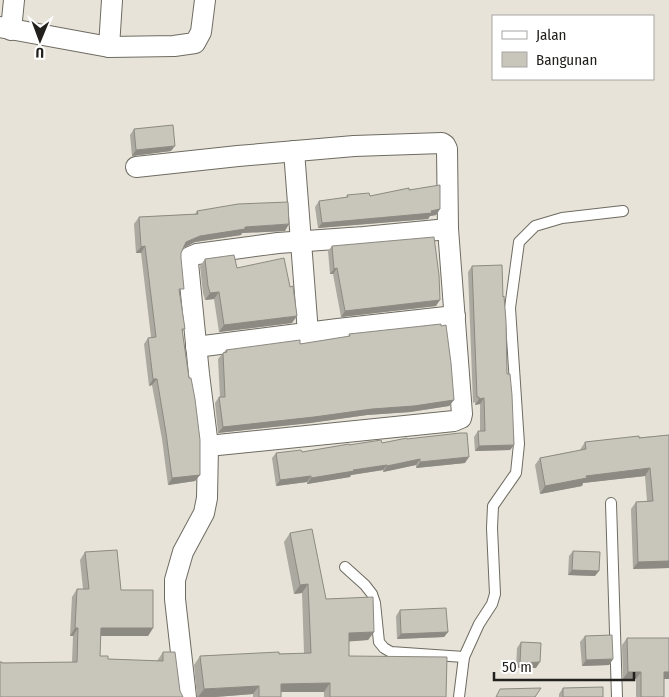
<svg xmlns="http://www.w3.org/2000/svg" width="669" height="697" viewBox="0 0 669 697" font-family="'Fira Sans Condensed',sans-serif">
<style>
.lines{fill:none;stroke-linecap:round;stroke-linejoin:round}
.service-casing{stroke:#6e6b61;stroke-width:12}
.minor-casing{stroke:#6e6b61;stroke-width:22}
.service{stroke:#fff;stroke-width:10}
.minor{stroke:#fff;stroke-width:20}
.wall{fill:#aca9a0}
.shaded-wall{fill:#8c8a82}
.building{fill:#c8c5ba;stroke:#8c8a82}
</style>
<rect width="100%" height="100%" fill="#e7e3d8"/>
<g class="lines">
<defs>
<g id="service">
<polyline points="611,503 617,697"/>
<polyline points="345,567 365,585 372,594 375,603 379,642 384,648 391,652 464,657"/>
<polyline points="459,697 464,657 479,624 492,604 495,594 492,528 493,506 516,473 519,444 510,308 519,242 535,226 562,218 623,211"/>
</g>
<g id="minor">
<polyline points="0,27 109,47 174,46 195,43 201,32 205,0"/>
<polyline points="11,30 14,0"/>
<polyline points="109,47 112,0"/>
<polyline points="294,151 308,333"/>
<polyline points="136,167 238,156 354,146 442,143 445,145 447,149 448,229 462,414 461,418 454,421 208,446"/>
<polyline points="196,347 338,329 455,316"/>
<polyline points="186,697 175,599 175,580 183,552 204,513 207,498 208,446 199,374 188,263 190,257 197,254 278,243 364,237 448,229"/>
</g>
</defs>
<!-- service casing -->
<use href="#service" class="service-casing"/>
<!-- minor casing -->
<use href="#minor" class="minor-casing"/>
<!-- service -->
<use href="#service" class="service"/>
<!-- minor -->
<use href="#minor" class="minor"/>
</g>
<!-- wall -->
<g class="wall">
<polygon points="134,129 171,151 132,156 130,135"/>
<polygon points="409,190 440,209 436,215 430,216 428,219 318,228 315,207 319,201 346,198 347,195 370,196"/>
<polygon points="197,211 285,231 242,233 241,235 195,242 183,248 181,253 181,258 180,294 185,329 182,332 200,475 195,481 168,485 162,439 152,385 149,386 144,344 148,338 151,337 141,253 136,253 134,224 139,217 195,214"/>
<polygon points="332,246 436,306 341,317 333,274 330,274 328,251"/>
<polygon points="205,259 237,268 292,323 219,332 214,299 205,300 203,293 200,266"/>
<polygon points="472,266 503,297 507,374 514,445 510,450 475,451 474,437 478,431 480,431 480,404 475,405 475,402 473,403 468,272"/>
<polygon points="441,326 454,400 449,406 410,412 367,415 310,423 218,433 215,403 219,397 220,397 218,359 223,353 226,350 300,344 348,337 349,334"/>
<polygon points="669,435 669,568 633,569 631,509 636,502 647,501 645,476 583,483 582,486 540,494 535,465 540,458 580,450 585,442"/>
<polygon points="407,439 465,463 416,468 416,465 383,472 383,470 351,475 350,477 307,484 307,482 276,486 272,458 276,453 302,452 349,445 382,443"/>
<polygon points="290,533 326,599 374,632 368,640 349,641 349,656 446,697 324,697 324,692 281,692 281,697 253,697 253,694 215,697 197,697 194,665 200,656 304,653 302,593 294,594 284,542"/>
<polygon points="573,551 595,576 568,575 569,556"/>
<polygon points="85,552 121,590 153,628 148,636 101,636 100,656 108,659 157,661 163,652 180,691 2,663 72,662 73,636 70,636 72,597 77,589 83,589 80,560"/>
<polygon points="400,610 448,632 444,637 397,639 396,616"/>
<polygon points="585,636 613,659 609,665 582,666 580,642"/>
<polygon points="627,638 664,679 664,697 636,697 636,679 623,679 622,645"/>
<polygon points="521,642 536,668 516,668 517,648"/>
<polygon points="563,688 603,697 559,697 559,694"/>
</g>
<!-- shaded-wall -->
<g class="shaded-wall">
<polygon points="175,146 171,151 132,156 136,150"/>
<polygon points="440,209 436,215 430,216 428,219 318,228 322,223"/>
<polygon points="289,224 285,231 242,233 241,235 195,242 182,249 186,242 200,236 245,227"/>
<polygon points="145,246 141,253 136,253 141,247"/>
<polygon points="337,268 333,274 330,274 334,269"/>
<polygon points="219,292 214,299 205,300 210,293"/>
<polygon points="440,300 436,306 341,317 345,311"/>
<polygon points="297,316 292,323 219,332 224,325"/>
<polygon points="153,379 157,379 152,385 149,386"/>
<polygon points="484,398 480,404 475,405 479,399"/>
<polygon points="454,400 449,406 410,412 367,415 310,423 218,433 223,427 372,409"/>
<polygon points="514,445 510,450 475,451 479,446"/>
<polygon points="469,457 465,463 416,468 420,462"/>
<polygon points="420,459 416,465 383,472 387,466"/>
<polygon points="387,465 383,470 351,475 350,477 307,484 311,478 353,470"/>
<polygon points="650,468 645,476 583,483 582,486 540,494 545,486 586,476"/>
<polygon points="200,475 195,481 168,485 172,478"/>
<polygon points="311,476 307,482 276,486 280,480"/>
<polygon points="669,561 669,568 633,569 638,562"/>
<polygon points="572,570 599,571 595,576 568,575"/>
<polygon points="308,584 302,593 294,594 300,585"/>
<polygon points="75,628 78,628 73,636 70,636"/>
<polygon points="101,628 153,628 148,636 95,636"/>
<polygon points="374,632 368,640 343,642 349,633"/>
<polygon points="448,632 444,637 397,639 401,634"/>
<polygon points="613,659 609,665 582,666 586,660"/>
<polygon points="540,662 536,668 516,668 520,663"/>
<polygon points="628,672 641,672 636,679 623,679"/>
<polygon points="664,672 669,672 669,679 659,679"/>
<polygon points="330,683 324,692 274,692 281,684"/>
<polygon points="259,686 253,694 215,697 198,697 204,689"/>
</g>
<!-- building -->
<g class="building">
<polygon points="173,125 175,146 136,150 134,129"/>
<polygon points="440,185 440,209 431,211 432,213 322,223 319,201 348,197 347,195 369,193 370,196 409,188 409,190"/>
<polygon points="288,202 289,224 245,227 245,229 200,236 186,242 181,253 181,258 184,289 179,289 185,329 182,329 189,378 191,378 195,399 200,440 200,475 172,478 166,433 157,379 153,379 148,338 156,337 145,246 141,247 139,217 198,214 197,211 238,204"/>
<polygon points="434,237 439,275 440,300 345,311 337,268 334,269 332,246"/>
<polygon points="234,255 237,268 284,258 290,287 293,286 297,316 224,325 219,292 210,293 208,286 205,259"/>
<polygon points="502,265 503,297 504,296 506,321 507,374 510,374 512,395 514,445 479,446 478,431 485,431 484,398 479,399 479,397 477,397 472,266"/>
<polygon points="441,324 441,326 446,325 451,363 454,400 414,406 372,409 314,417 223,427 219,397 225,397 223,353 227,352 226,350 300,340 300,344 350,336 349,334"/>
<polygon points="460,433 467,433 469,457 420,462 420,459 387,466 387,465 353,470 354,471 311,478 311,476 280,480 276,453 301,450 302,452 349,444 349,445 381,440 382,443 407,438 407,439"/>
<polygon points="669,435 669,561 638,562 636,502 653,501 650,468 586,476 587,478 545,486 540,458 586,449 585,442 639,436 639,438"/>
<polygon points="312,529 326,599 373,597 374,632 349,633 349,656 447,657 446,697 330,697 330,683 281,684 281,697 259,697 259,686 204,689 200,656 279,652 279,654 311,653 308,584 300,585 290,533"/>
<polygon points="117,550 121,590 153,590 153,628 101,628 100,656 108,656 108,659 163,661 163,652 175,652 180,691 183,697 0,697 0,662 2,662 2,663 77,662 78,628 75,628 77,589 89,589 85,552"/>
<polygon points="573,551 600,552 599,571 572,570"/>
<polygon points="446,608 448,632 401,634 400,610"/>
<polygon points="612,635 613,659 586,660 585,636"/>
<polygon points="627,638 669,638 669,672 664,672 664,697 641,697 641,672 628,672"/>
<polygon points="521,642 541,643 540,662 520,663"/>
<polygon points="603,687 603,697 563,697 563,688"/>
<polygon points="541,688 535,697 496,697 500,689"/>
</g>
<!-- legend -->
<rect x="492" y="15" width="162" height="65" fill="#ffffff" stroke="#a7a6a4"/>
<rect x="502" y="31" width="25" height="8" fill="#ffffff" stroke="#a7a6a4"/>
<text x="536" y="40" font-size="15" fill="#22201c">Jalan</text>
<rect x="502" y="52" width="25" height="15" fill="#c8c5ba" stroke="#a7a6a4"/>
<text x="536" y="65" font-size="15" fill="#22201c">Bangunan</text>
<!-- north arrow -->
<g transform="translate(40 40) rotate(181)" stroke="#ffffff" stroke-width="4" paint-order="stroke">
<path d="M0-4L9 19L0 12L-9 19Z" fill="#22201c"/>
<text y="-8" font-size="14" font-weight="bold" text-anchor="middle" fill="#22201c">U</text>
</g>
<!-- scale -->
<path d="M494 672v8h140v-8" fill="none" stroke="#22201c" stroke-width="2.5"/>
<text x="502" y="672" font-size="15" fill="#22201c" stroke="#ffffff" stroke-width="4" paint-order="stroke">50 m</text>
</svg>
